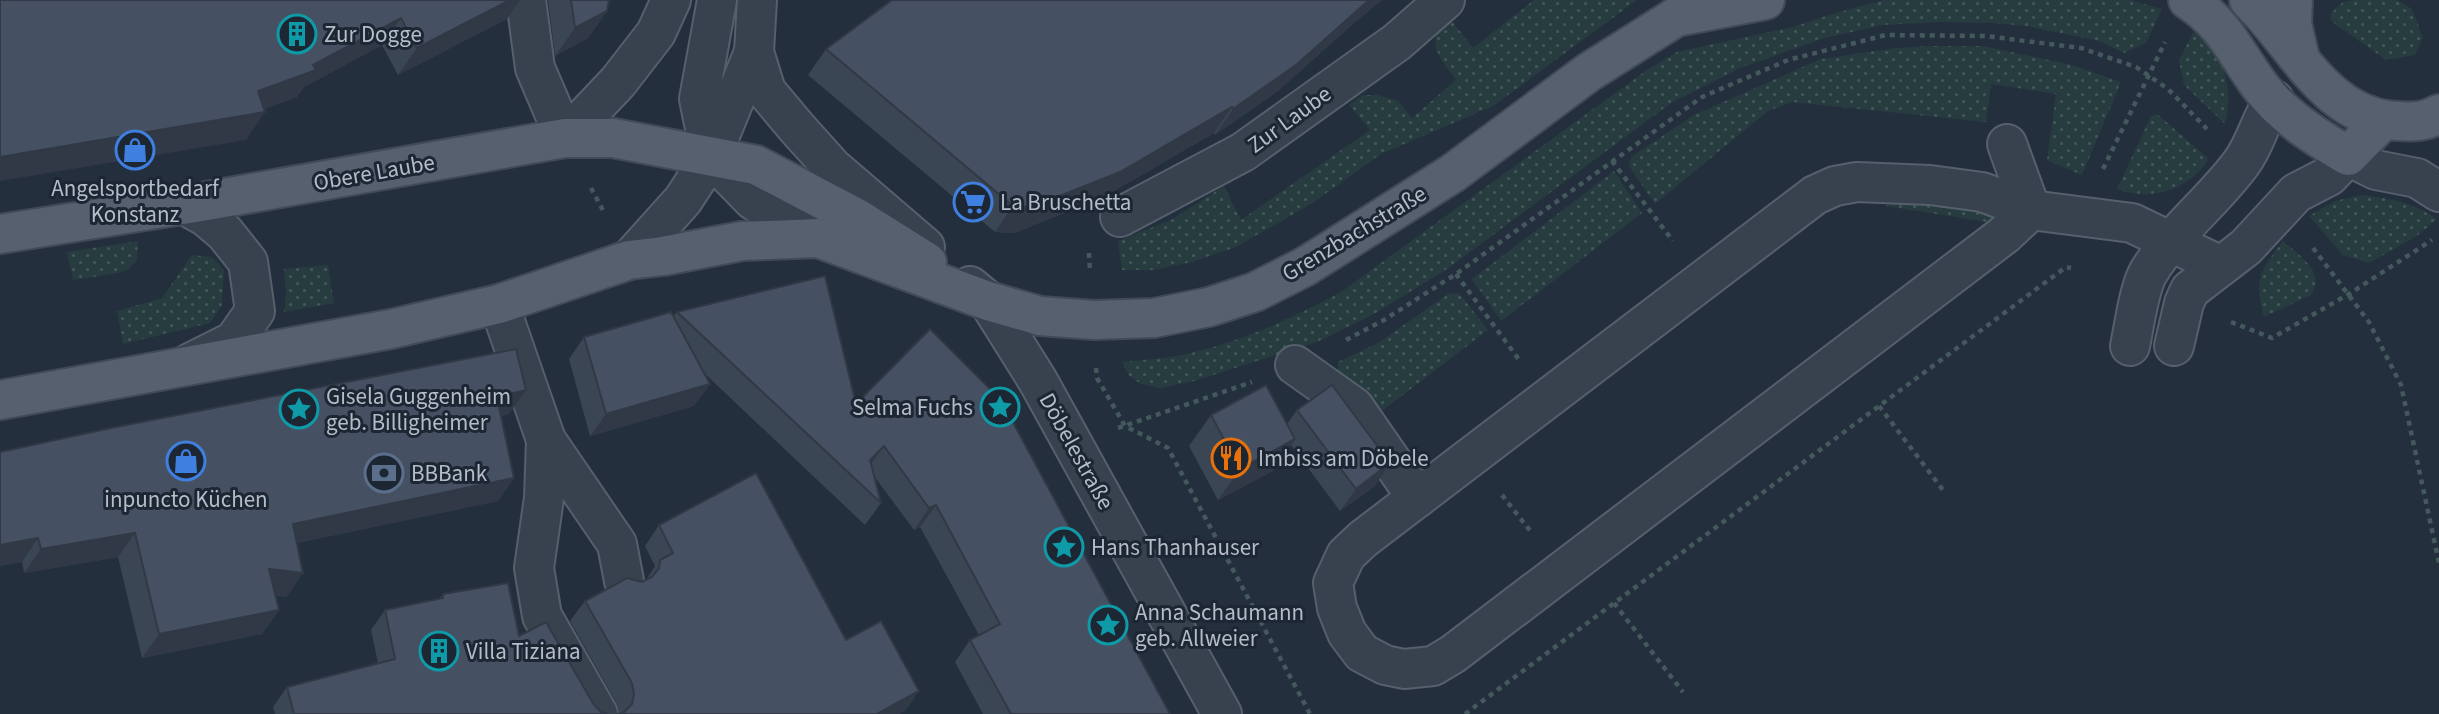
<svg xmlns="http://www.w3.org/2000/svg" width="2439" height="714" viewBox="0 0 2439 714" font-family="'Source Sans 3',sans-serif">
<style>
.grass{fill:url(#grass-dots)}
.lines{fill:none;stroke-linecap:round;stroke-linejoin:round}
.minor-casing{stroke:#565f6c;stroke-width:42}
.major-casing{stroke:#414a57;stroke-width:42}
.path{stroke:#44595c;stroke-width:4.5;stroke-dasharray:5 5;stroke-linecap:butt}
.minor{stroke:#38414e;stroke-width:38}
.major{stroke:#56606e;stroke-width:38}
.wall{fill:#3b4654}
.shaded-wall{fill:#303945}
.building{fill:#455162;stroke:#303945;stroke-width:2}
.labels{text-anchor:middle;stroke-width:6;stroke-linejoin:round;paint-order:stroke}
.poi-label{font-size:23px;fill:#b4bcc9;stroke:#1d2633;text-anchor:start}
.street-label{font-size:23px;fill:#b4bcc9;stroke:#1d2633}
</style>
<defs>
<pattern id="grass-dots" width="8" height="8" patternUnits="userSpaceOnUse" patternTransform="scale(1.75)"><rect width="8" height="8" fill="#263c3f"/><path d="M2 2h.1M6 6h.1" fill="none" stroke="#435659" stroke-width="1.8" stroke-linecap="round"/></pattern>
</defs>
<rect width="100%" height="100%" fill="#242f3e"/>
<!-- grass -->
<g class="grass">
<path d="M1534 0H1637L1493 106 1381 154 1311 204 1236 247 1192 262 1154 270H1122L1118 241 1173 219 1224 186 1241 220 1370 130 1349 105 1363 95H1378L1398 101 1412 118 1456 80C1439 57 1423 41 1448 16L1473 48Z"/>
<path d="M1884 0H2130L2162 9 2146 43 2124 53 2099 41 2026 26 1994 23 1938 22 1883 25 1825 38 1740 68 1671 103 1447 269 1374 314 1317 342 1194 381 1161 388 1141 384 1129 376 1122 362C1140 360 1158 359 1176 356 1234 345 1289 320 1341 292L1647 70 1677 52 1793 27 1832 14Z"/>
<polygon points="2354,0 2397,0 2412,9 2423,38 2415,55 2386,60 2331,21 2331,13 2343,2"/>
<path d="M2195 29C2224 50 2234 90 2225 124L2184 85 2179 60Z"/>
<polygon points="1930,46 1983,46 2072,65 2121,82 2082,175 2047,160 2056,94 1991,84 1986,122 1792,102 1768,111 1655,204 1629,166 1631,157 1694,115 1821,59 1896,48"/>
<path d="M2157 114 2209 159C2189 190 2151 202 2117 189L2151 116Z"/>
<polygon points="1614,171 1642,213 1501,321 1472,279"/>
<path d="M2360 195C2388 198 2413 202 2437 219L2417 236 2369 263 2343 255 2309 216 2335 201Z"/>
<polygon points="1895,199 1989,214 1992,218 1987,222 1886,206"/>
<polygon points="138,241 137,260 127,270 118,273 73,280 67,252"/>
<path d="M2283 241C2299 256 2326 271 2311 295L2264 317C2254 277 2259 273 2283 241Z"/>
<polygon points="192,255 212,257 224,270 222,305 210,323 123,344 117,311 162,298"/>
<polygon points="328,265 334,303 284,312 286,293 284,269"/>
<polygon points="1459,293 1488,330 1374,417 1337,377 1338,362 1378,343 1448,294"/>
</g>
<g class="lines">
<defs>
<g id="minor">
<polyline points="526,0 535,68 565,138 618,82 656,33 671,0"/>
<polyline points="754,52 766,91 797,128 833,168 925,247"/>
<polyline points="2007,144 2031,210"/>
<polyline points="711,157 699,99 717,0"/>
<polyline points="711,157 753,200 818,238"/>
<polyline points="183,204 206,217 225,233 248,262 255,311 234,341 190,363"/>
<polyline points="2031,210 2004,235 1453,654 1433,666 1404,669 1385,665 1362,653 1347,633 1337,608 1333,583 1346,555 1363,539 1815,195 1835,186 1857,182 1930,185 1982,192 2031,210 2132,223 2221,266"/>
<polyline points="1120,217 1243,152 1397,42 1445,0"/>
<polyline points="629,260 683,200 711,157 754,52 757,0"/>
<polyline points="970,286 988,301 1038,381 1222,714"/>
<polyline points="499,304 546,440 617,544 624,581"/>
<path d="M2130 346C2134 327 2139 289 2148 273 2173 231 2214 201 2242 162 2256 143 2260 120 2274 100"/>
<polyline points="2174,346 2184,303 2190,290 2246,247 2296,193 2329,176 2348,156 2376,170 2417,178 2439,192"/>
<polyline points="1295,365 1354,407 1417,498"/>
<polyline points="546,440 544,498 534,568 542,616 598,714"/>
</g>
<g id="major">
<path d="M2188 0C2226 25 2234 51 2260 86 2282 116 2316 137 2348 156L2382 121"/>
<path d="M2249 0C2295 43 2326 119 2398 121 2413 122 2426 122 2439 114"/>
<polyline points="2293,0 2292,24 2300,59"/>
<polyline points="1676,17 1765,0"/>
<polyline points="0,234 201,202 565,138 613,138 756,165 857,218 927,262"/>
<polyline points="0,400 391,329 499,304 629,260 663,256 742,241 818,238 988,301 1040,316 1094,320 1154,318 1209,307 1255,292 1306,266 1453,173 1589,72 1676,17 1697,0"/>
</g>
</defs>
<!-- minor casing -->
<use href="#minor" class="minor-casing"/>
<!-- major casing -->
<use href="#major" class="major-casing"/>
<!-- path -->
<g class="path">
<polyline points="1612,161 1673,241"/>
<polyline points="2103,169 2165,42"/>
<polyline points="591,188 605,214"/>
<polyline points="2313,248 2369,322 2401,385 2439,563"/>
<polyline points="1089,253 1090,272"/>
<polyline points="1456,274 1520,361"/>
<polyline points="2231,322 2272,338 2349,294 2432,240"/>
<polyline points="1346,340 1384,320 1456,274 1702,97 1788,60 1886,35 1986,36 2081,48 2136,67 2168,89 2207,129"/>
<polyline points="1096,368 1097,378 1125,426 1168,448 1310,714"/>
<polyline points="1879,406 1943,490"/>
<polyline points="1118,428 1252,382"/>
<polyline points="1502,495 1531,532"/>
<polyline points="1614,603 1683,692"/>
<polyline points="1465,714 2066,267 2071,268"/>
</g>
<!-- minor -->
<use href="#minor" class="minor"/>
<!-- major -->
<use href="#major" class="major"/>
</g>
<!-- wall -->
<g class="wall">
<polygon points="0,0 520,0 507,19 398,75 382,45 304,87 297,97 264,109 246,140"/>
<polygon points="548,0 609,0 607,11 588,38 555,56"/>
<polygon points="892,0 1382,0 1355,22 1278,91 1215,135 1214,133 1102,198 1014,233 995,232 808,75 826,49"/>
<polygon points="677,312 856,404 1170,714 983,714 955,662 970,640 979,635 920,527 914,530 874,476 881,503 865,525 704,373 710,384 694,406 590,436 569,359 584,337 673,317"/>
<polygon points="1297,410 1375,486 1340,511 1291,445 1273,471 1218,500 1189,446 1211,415 1287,424"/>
<polygon points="509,414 501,416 514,478 498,501 297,543 287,597 275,595 279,610 262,634 142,658 118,557 24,573 22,562 0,566 0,452"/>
<polygon points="659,525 846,640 919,691 905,711 619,713 617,704 570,621 585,601 646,580 655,566 645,546"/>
<polygon points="443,594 519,636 601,712 607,714 275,714 273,707 287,687 378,663 371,630 385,610 440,598"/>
</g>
<!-- shaded-wall -->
<g class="shaded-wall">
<polygon points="510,0 520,0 507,19 398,75 417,48"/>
<polygon points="1369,0 1382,0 1355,22 1278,91 1215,135 1233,109"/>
<polygon points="607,11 588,38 555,56 575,28"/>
<polygon points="401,18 382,45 304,87 297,97 249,115 265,112 246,140 0,181 0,157 258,91 313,65"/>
<polygon points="1232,107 1214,133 1102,198 1014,233 995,232 1013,206"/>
<polygon points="710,384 694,406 590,436 606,414"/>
<polygon points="526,390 509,414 481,421 497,397"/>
<polygon points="1295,439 1273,471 1218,500 1240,469"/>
<polygon points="884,446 868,468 855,482 870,460"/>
<polygon points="1390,463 1375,486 1340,511 1356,489"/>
<polygon points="514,478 498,501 277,547 293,524"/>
<polygon points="936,505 920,527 914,530 929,508"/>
<polygon points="135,533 118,557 24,573 41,549"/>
<polygon points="38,538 22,562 0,566 0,545"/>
<polygon points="269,569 303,573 287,597 252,592"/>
<polygon points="279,610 262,634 142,658 159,634"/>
<polygon points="919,691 905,711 900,714 877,714"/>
</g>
<!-- building -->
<g class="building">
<polygon points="0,0 510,0 417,48 401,18 313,65 316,70 258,91 265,112 0,157"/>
<polygon points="571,0 609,0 607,11 575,28"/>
<polygon points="892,0 1369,0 1296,65 1233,109 1232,107 1120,172 1032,207 1013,206 826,49"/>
<polygon points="825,276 856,404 930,329 1001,400 1170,714 1011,714 970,640 1000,624 936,505 929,508 884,446 870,460 881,503 677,312"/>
<polygon points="671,312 710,384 606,414 584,337"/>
<polygon points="516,349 526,390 497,397 514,478 293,524 303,573 269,569 279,610 159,634 135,533 41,549 38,538 0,545 0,452 111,428"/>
<polygon points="1266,385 1295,439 1240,469 1211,415"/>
<polygon points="1332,385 1390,463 1356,489 1297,410"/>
<polygon points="756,473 846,640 881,621 919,691 877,714 617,714 623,713 632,704 634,694 632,683 585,601 627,578 642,582 652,577 659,568 660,560 673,553 659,525"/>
<polygon points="508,583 519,636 546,622 594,705 601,712 607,714 294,714 287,687 395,659 385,610 443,598 443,594"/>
</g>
<!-- icons -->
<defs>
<symbol id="building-ring" viewBox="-11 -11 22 22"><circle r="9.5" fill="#1d2633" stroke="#0f9aa8" stroke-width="1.5"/><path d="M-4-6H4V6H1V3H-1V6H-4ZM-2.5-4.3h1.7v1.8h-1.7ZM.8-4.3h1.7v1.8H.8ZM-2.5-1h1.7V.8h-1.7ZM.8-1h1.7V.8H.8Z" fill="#0f9aa8"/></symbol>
<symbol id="shop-ring" viewBox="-11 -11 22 22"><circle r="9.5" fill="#1d2633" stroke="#3f7fe0" stroke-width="1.5"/><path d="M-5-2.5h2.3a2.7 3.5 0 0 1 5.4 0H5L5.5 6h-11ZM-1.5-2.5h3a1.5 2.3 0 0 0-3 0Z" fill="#3f7fe0"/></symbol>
<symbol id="supermarket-ring" viewBox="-11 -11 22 22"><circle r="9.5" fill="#1d2633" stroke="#3f7fe0" stroke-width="1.5"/><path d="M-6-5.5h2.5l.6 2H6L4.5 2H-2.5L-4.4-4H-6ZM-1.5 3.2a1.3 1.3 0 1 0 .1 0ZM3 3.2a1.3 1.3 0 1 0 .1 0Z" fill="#3f7fe0"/></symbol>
<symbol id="sight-ring" viewBox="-11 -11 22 22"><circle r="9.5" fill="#1d2633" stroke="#0f9aa8" stroke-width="1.5"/><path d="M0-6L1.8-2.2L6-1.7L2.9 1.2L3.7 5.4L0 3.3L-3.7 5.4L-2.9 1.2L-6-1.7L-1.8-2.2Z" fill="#0f9aa8"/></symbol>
<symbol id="restaurant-ring" viewBox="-11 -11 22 22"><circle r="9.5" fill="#1d2633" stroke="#e8710a" stroke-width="1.5"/><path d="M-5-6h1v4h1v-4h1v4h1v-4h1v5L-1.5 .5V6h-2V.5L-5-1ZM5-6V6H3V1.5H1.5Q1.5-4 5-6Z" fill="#e8710a"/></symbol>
<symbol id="bank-ring" viewBox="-11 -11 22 22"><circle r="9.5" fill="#1d2633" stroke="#5c6f8a" stroke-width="1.5"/><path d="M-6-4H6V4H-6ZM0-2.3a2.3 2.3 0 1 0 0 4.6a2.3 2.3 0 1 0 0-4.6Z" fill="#5c6f8a"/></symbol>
</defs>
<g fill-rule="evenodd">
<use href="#building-ring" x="275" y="12" width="44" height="44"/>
<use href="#shop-ring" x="113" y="128" width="44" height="44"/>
<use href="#supermarket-ring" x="951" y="180" width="44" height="44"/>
<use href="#sight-ring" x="978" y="385" width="44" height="44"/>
<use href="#sight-ring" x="277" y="387" width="44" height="44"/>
<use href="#restaurant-ring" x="1209" y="436" width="44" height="44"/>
<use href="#shop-ring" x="164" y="439" width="44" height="44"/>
<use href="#bank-ring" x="362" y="451" width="44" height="44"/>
<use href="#sight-ring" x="1042" y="525" width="44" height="44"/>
<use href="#sight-ring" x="1086" y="603" width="44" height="44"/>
<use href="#building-ring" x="417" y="629" width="44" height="44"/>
</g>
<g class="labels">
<!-- poi labels -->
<g class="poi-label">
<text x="324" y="42">Zur Dogge</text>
<text x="135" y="196" text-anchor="middle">Angelsportbedarf<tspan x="135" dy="26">Konstanz</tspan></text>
<text x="1000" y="210">La Bruschetta</text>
<text x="326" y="404">Gisela Guggenheim<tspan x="326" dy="26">geb. Billigheimer</tspan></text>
<text x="973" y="415" text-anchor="end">Selma Fuchs</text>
<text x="1258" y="466">Imbiss am Döbele</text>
<text x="411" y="481">BBBank</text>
<text x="186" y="507" text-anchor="middle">inpuncto Küchen</text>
<text x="1091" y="555">Hans Thanhauser</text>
<text x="1135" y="620">Anna Schaumann<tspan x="1135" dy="26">geb. Allweier</tspan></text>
<text x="466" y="659">Villa Tiziana</text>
</g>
<!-- street labels -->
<g class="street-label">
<text transform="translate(1289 119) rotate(-36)" y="8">Zur Laube</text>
<text transform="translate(374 172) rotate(-10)" y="8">Obere Laube</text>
<text transform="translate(1354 233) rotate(-31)" y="8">Grenzbachstraße</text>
<text transform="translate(1077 451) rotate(61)" y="8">Döbelestraße</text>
</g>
</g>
</svg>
